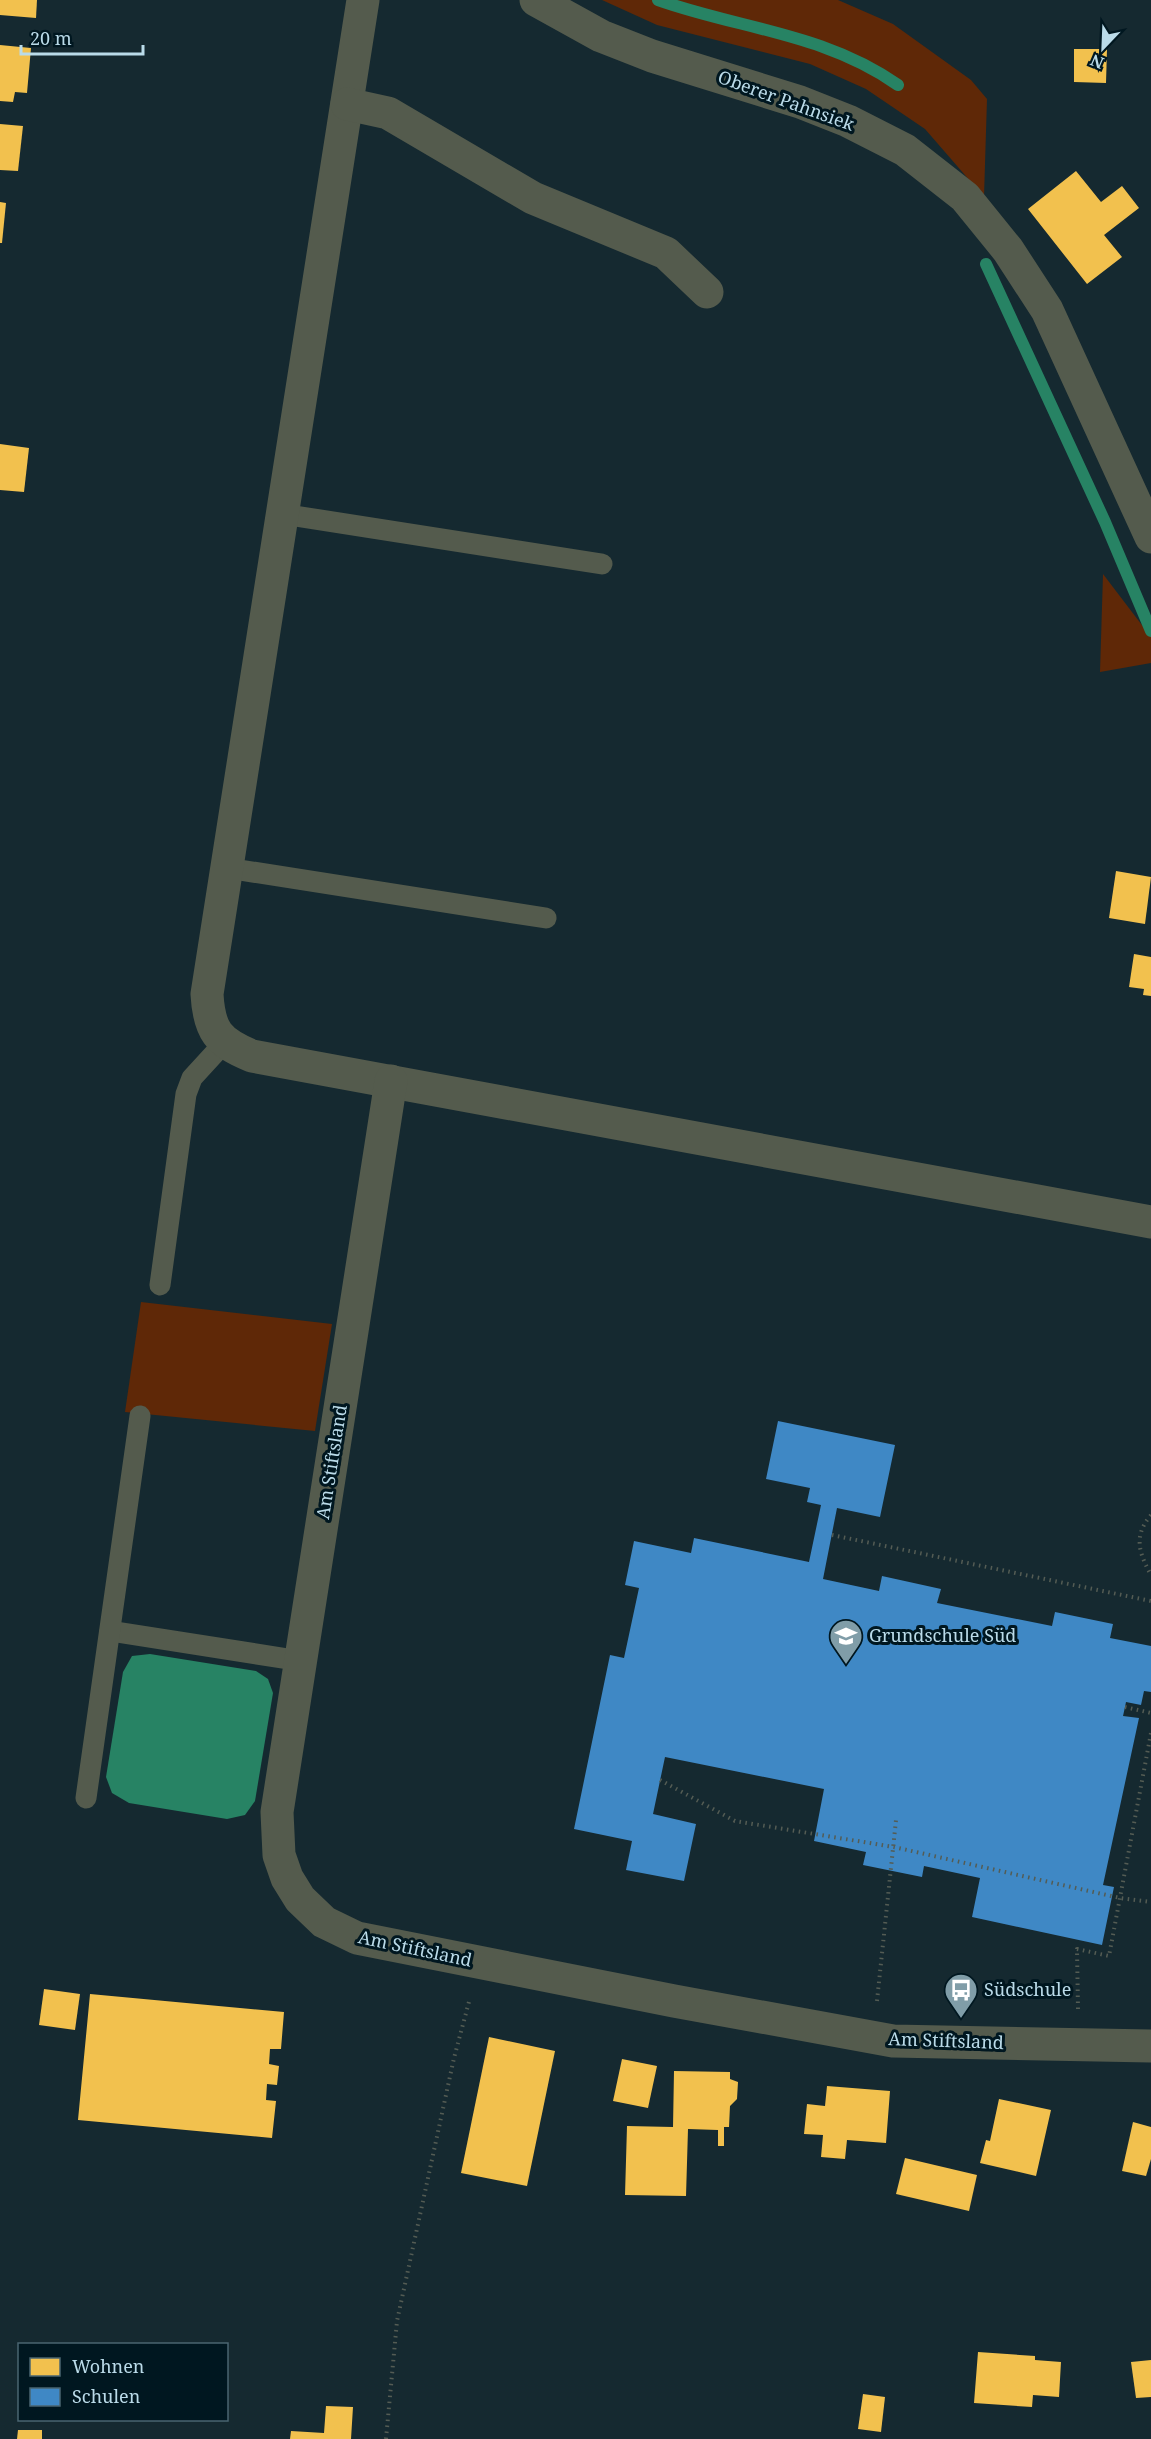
<svg xmlns="http://www.w3.org/2000/svg" width="1151" height="2439" viewBox="0 0 1151 2439" font-family="'Noto Serif',serif">
<style>
.green{fill:#5f2807}
.water{fill:#278364}
.homes{fill:#f2c14e}
.schools{fill:#3f88c5}
.lines{fill:none;stroke-linecap:round;stroke-linejoin:round}
.stream{stroke:#278364;stroke-width:12}
.path{stroke:#545c54;stroke-width:4;stroke-dasharray:1.5 4.5;stroke-linecap:butt}
.service{stroke:#545b4d;stroke-width:21}
.minor{stroke:#545b4d;stroke-width:33}
.labels{text-anchor:middle;stroke-width:6;stroke-linejoin:round;paint-order:stroke}
.street-label{font-size:18px;fill:#badbe9;stroke:#001720}
.poi-label{font-size:18px;fill:#badbe9;stroke:#001720;text-anchor:start}
</style>
<rect width="100%" height="100%" fill="#152930"/>
<!-- green -->
<g class="green">
<polygon points="602,0 838,0 893,24 971,80 987,99 984,197 925,129 866,89 810,64 657,25"/>
<polygon points="1103,574 1151,637 1151,663 1100,672"/>
<polygon points="141,1302 332,1324 315,1431 125,1412"/>
</g>
<!-- water -->
<polygon class="water" points="150,1654 256,1671 268,1679 273,1693 255,1801 245,1815 227,1819 129,1803 112,1793 106,1777 123,1672 132,1656"/>
<!-- homes -->
<g class="homes">
<polygon points="0,0 37,0 36,18 0,15"/>
<polygon points="0,45 31,48 27,93 15,92 13,102 0,101"/>
<polygon points="1074,49 1107,49 1106,83 1074,82"/>
<polygon points="0,124 23,126 18,171 0,170"/>
<polygon points="1076,171 1101,202 1122,186 1139,208 1104,235 1122,257 1087,284 1028,209"/>
<polygon points="0,202 6,203 2,243 0,243"/>
<polygon points="0,444 29,448 24,492 0,490"/>
<polygon points="1116,871 1151,877 1145,924 1109,918"/>
<polygon points="1134,954 1151,957 1151,996 1143,995 1144,989 1129,987"/>
<polygon points="44,1989 80,1994 75,2030 39,2025"/>
<polygon points="90,1994 284,2012 281,2049 270,2049 269,2064 279,2066 277,2085 267,2084 266,2100 276,2101 272,2138 78,2120"/>
<polygon points="489,2037 555,2051 527,2186 461,2173"/>
<polygon points="622,2059 657,2066 648,2108 613,2101"/>
<polygon points="674,2071 730,2072 730,2079 738,2082 737,2099 730,2106 729,2127 724,2127 724,2146 718,2146 718,2130 688,2129 686,2196 625,2195 627,2126 673,2127"/>
<polygon points="827,2086 890,2091 886,2143 847,2140 845,2159 821,2157 823,2135 804,2134 807,2104 825,2106"/>
<polygon points="999,2099 1051,2110 1036,2176 980,2163 986,2140 990,2141"/>
<polygon points="1133,2122 1151,2127 1151,2159 1146,2176 1122,2171"/>
<polygon points="905,2158 977,2175 969,2211 896,2194"/>
<polygon points="978,2352 1035,2356 1035,2360 1061,2362 1059,2397 1033,2395 1032,2407 974,2403"/>
<polygon points="1151,2360 1151,2397 1136,2398 1131,2362"/>
<polygon points="863,2394 885,2397 881,2432 858,2429"/>
<polygon points="326,2406 353,2407 351,2439 290,2439 291,2431 324,2433"/>
<polygon points="18,2430 42,2430 42,2439 17,2439"/>
</g>
<!-- schools -->
<polygon class="schools" points="778,1421 895,1445 880,1517 837,1508 823,1579 879,1591 882,1576 941,1589 937,1603 1052,1626 1055,1612 1113,1624 1110,1638 1151,1646 1151,1692 1144,1691 1141,1705 1126,1702 1125,1707 1123,1716 1139,1718 1103,1885 1114,1887 1102,1945 972,1917 980,1878 924,1866 922,1877 863,1865 866,1852 814,1841 824,1789 665,1757 653,1814 696,1824 684,1881 626,1870 632,1841 574,1829 610,1655 624,1658 639,1588 625,1585 634,1541 691,1553 694,1538 809,1562 821,1505 807,1502 810,1488 766,1479"/>
<g class="lines">
<!-- stream -->
<g class="stream">
<path d="M658 0C740 29 824 33 898 85"/>
<polyline points="986,264 1105,522 1151,631"/>
</g>
<!-- path -->
<g class="path">
<path d="M1151 1515C1133 1536 1139 1553 1151 1575"/>
<polyline points="832,1535 1151,1601"/>
<polyline points="1125,1707 1151,1713"/>
<polyline points="660,1780 735,1821 894,1847 1120,1898 1151,1902"/>
<polyline points="877,2001 896,1820"/>
<polyline points="1078,2009 1077,1949 1109,1956 1151,1733"/>
<polyline points="386,2439 397,2321 454,2058 470,1998"/>
</g>
<!-- service -->
<g class="service">
<polyline points="282,514 602,564"/>
<polyline points="227,868 546,918"/>
<polyline points="160,1285 186,1094 192,1078 225,1042"/>
<polyline points="110,1631 301,1661"/>
<polyline points="86,1798 140,1416"/>
</g>
<!-- minor -->
<g class="minor">
<path d="M363 0 207 994C209 1031 218 1042 252 1056L1151 1222"/>
<polyline points="536,0 601,36 652,56 800,102 848,121 905,150 965,197 1008,250 1047,310 1151,537"/>
<polyline points="347,104 388,113 533,198 666,253 707,292"/>
<polyline points="391,1081 277,1812 279,1855 287,1878 300,1899 324,1922 357,1938 674,2001 893,2041 1151,2046"/>
</g>
</g>
<!-- icons -->
<defs>
<symbol id="school-pin" viewBox="-11 -11 22 30"><path d="M0 17L-7.5 6A9.5 9.5 0 1 1 7.5 6Z" fill="#809da8" stroke="#001720"/><path d="M0-5L7-2L0 1L-7-2ZM-4 1L0 2.5L4 1V4Q0 6-4 4Z" fill="#fff"/></symbol>
<symbol id="bus-pin" viewBox="-11 -11 22 30"><path d="M0 17L-7.5 6A9.5 9.5 0 1 1 7.5 6Z" fill="#809da8" stroke="#001720"/><path d="M-5-6H5V4H4V6H2V4H-2V6H-4V4H-5ZM-3.5-4V0h7V-4ZM-3.5 1.2v1.5H-2V1.2ZM2 1.2v1.5H3.5V1.2Z" fill="#fff"/></symbol>
</defs>
<g fill-rule="evenodd">
<use href="#school-pin" x="827" y="1617" width="38" height="52"/>
<use href="#bus-pin" x="942" y="1971" width="38" height="52"/>
</g>
<g class="labels">
<!-- street labels -->
<g class="street-label">
<text transform="translate(786 101) rotate(20)" y="6">Oberer Pahnsiek</text>
<text transform="translate(332 1462) rotate(-81)" y="6">Am Stiftsland</text>
<text transform="translate(415 1949) rotate(12)" y="6">Am Stiftsland</text>
<text transform="translate(946 2041) rotate(2)" y="6">Am Stiftsland</text>
</g>
<!-- poi labels -->
<g class="poi-label">
<text x="869" y="1642">Grundschule Süd</text>
<text x="984" y="1996">Südschule</text>
</g>
</g>
<!-- legend -->
<rect x="18" y="2343" width="210" height="78" fill="#001720" stroke="#4a6570" stroke-width="1.5"/>
<rect x="30" y="2358" width="30" height="18" fill="#f2c14e" stroke="#4a6570" stroke-width="1.5"/>
<text x="72" y="2373" font-size="18" fill="#badbe9">Wohnen</text>
<rect x="30" y="2388" width="30" height="18" fill="#3f88c5" stroke="#4a6570" stroke-width="1.5"/>
<text x="72" y="2403" font-size="18" fill="#badbe9">Schulen</text>
<!-- north arrow -->
<g transform="translate(1103 48) rotate(203)" stroke="#001720" stroke-width="4.5" paint-order="stroke">
<path d="M0-4.5L10 22L0 15L-10 22Z" fill="#badbe9"/>
<text y="-9" font-size="16" font-weight="bold" text-anchor="middle" fill="#badbe9">N</text>
</g>
<!-- scale -->
<path d="M21 45v9h122v-9" fill="none" stroke="#badbe9" stroke-width="3"/>
<text x="30" y="45" font-size="18" fill="#badbe9" stroke="#001720" stroke-width="4.5" paint-order="stroke">20 m</text>
</svg>
